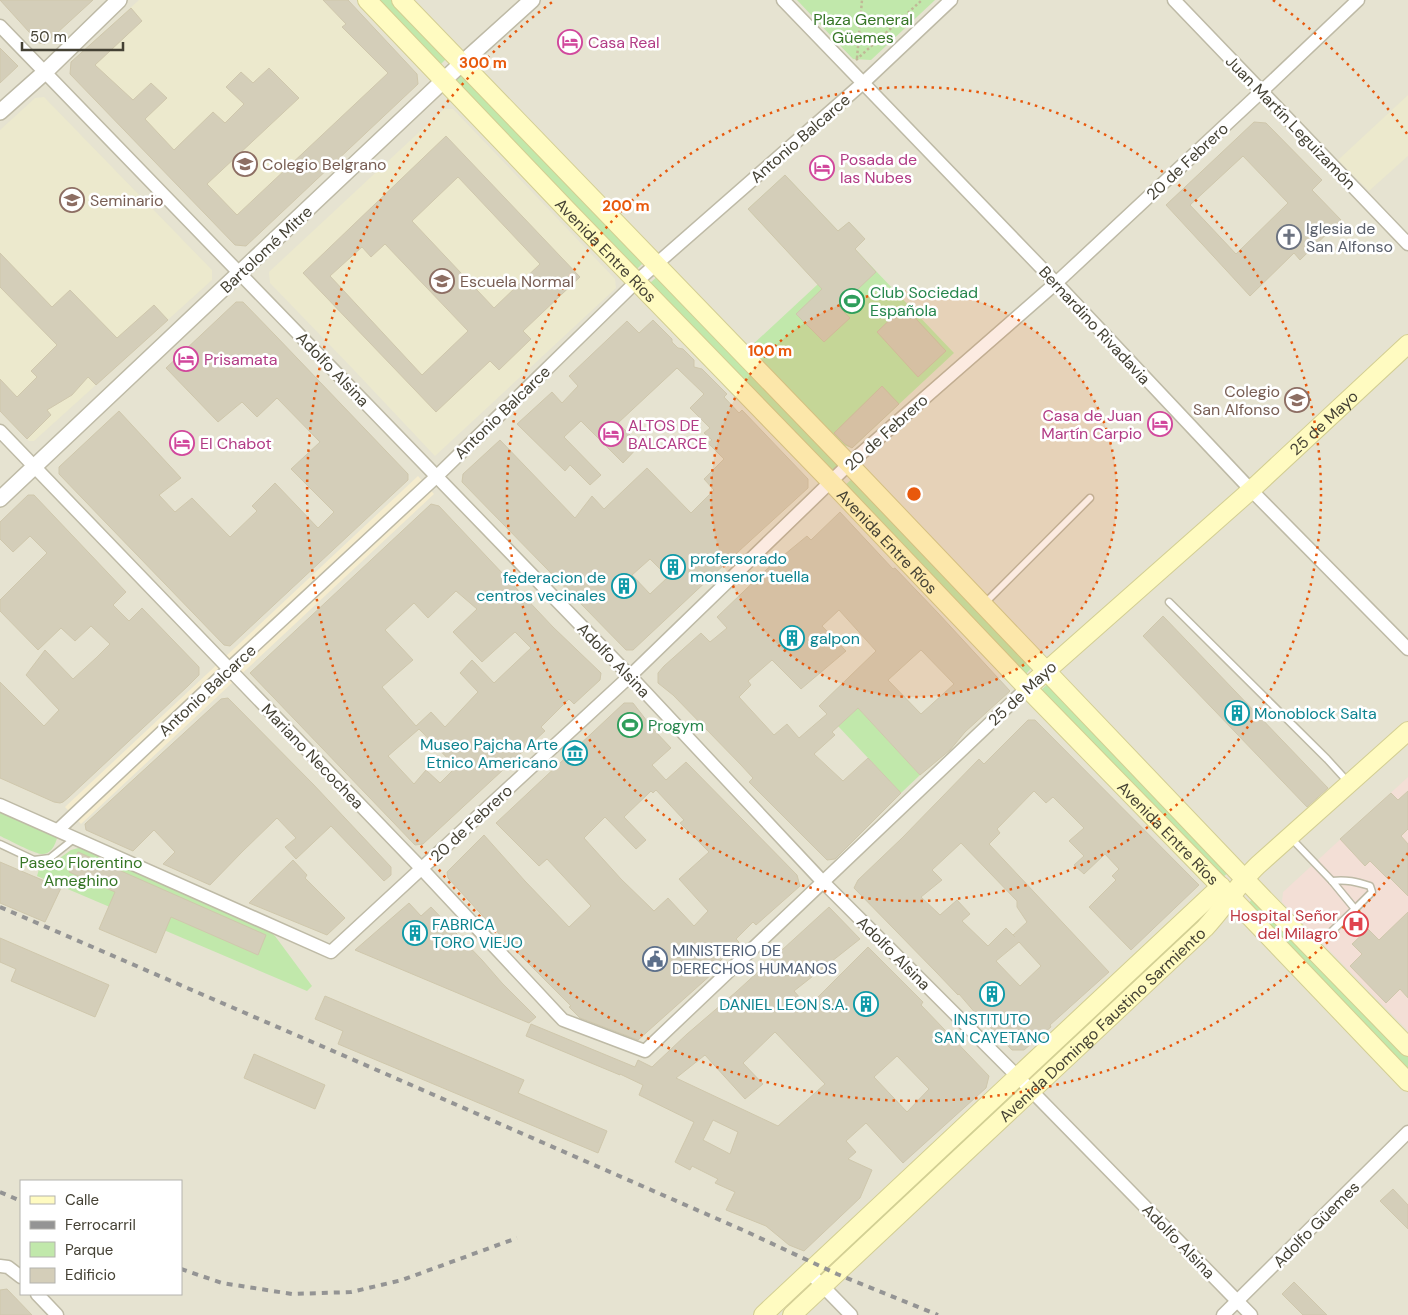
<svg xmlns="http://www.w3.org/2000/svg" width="1408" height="1315" viewBox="0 0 1408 1315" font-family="'DM Sans',sans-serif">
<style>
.residential{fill:#e6e3d1;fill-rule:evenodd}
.commercial{fill:#f5ecce}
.education{fill:#ece9cd}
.medical{fill:#f3dfd6}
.green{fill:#c1e8ab}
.building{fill:#d4ceb9;stroke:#cfc7ac;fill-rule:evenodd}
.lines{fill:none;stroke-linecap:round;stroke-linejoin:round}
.service-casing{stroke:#bebaa6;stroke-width:9}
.minor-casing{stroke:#bebaa6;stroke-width:15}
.tertiary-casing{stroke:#bebaa6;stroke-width:18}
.secondary-casing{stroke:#d3ce92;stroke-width:20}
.path{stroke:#c0b997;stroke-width:2.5;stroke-dasharray:2.5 2.5;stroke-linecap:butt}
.service{stroke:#fff;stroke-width:6}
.minor{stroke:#fff;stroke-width:12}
.tertiary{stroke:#fff;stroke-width:15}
.secondary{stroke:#fffbc1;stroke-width:18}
.rail{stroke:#949494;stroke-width:4;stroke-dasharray:6 6;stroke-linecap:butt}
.ring{fill:none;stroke:#e8590c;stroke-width:2.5;stroke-dasharray:2.5 5}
.labels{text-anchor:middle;stroke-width:5;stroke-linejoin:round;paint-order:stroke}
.park-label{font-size:16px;fill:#367626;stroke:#fff}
.hotel-label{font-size:16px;fill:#b23c85;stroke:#fff;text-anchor:start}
.street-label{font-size:16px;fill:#444134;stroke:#fff}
.education-label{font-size:16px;fill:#785e54;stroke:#fff;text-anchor:start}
.worship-label{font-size:16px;fill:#5b616d;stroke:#fff;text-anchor:start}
.leisure-label{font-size:16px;fill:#27864d;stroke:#fff;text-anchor:start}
.culture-label{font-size:16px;fill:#0d838f;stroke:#fff;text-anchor:start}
.health-label{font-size:16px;fill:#be3a42;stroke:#fff;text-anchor:end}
.service-label{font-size:16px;fill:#4e5e75;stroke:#fff;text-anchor:start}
.centre{fill:#e8590c;stroke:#fff;stroke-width:2.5}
.ring-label{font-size:15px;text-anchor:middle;font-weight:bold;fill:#e8590c;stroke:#fff;stroke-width:5;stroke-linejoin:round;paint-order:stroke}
</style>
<rect width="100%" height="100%" fill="#f2f0e4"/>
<!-- residential -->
<path class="residential" d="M0 0H1408V1315H0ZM21 1181H181V1294H21Z"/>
<!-- commercial -->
<polygon class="commercial" points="418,476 434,494 81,824 65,807"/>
<!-- education -->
<g class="education">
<polygon points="139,0 348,0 417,74 418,84 245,246 71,62"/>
<polygon points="1408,95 1408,156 1369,191 1338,160"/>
<polygon points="44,97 212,270 212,280 34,441 29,441 0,411 0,130 35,98"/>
<polygon points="444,109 453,109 615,279 616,288 435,456 353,369 270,283 269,272"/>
</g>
<!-- medical -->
<polygon class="medical" points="1408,777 1408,1031 1282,902 1283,892"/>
<!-- green -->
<g class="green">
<polygon points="377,0 392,0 448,57 440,65"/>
<polygon points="797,0 935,0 871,60 853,59"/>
<polygon points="462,74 644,262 636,270 455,82"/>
<polygon points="785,175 838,231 849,222 865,239 855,249 954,353 852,448 840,444 750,347 818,284 748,209"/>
<polygon points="658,276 839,464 831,471 650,283"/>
<polygon points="852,479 1033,666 1026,674 844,486"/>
<polygon points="1049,683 1230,871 1222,878 1041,690"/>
<polygon points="858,708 920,775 901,793 838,726"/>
<path d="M0 810 55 835 57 838C55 846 50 855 41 854 33 853 9 840 0 836Z"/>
<polygon points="82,847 268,930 275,936 312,986 307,991 37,876 40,866 53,863 71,850"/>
<polygon points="1254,897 1408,1057 1408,1072 1247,905"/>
<polygon points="1203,912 1207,916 1041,1072 1037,1068"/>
<polygon points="1008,1095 1012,1099 846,1255 842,1251"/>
</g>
<!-- building -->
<g class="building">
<polygon points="0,0 93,0 45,44 39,43"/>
<polygon points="323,0 348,0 417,74 418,84 246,246 235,245 70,74 71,62 131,8 142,21 95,65 133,100 151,83 167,98 145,119 174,150 213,112 225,123 244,104 226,87 241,72 253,83 269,68 299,98 207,184 237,215 388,73 342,27 346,24"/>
<polygon points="0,48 18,66 0,83"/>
<path d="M1254 122 1266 123 1322 180 1312 190 1341 220 1300 260 1294 253 1250 296 1166 205ZM1243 156 1288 203 1236 254 1190 205Z"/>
<path d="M446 136 580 277 523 331 531 339 499 370 490 361 436 412 303 273ZM458 177 540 264 494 308 412 221ZM385 244 468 331 422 375 330 276 362 247 371 257Z"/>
<polygon points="785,175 838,231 849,222 865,239 855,249 876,272 839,307 850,318 824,342 796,314 822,289 748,209"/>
<polygon points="0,253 52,307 70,290 117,338 154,305 168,320 96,385 88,377 72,395 47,410 51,415 27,439 0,411 0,379 17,397 37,377 31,371 57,345 0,287"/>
<polygon points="236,302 243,302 275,335 408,474 408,480 230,646 224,645 109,526 59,474 59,467 119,411 181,478 159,495 175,512 192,498 230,537 257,511 252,506 275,483 318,528 334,512 291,469 320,442 277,398 257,417 242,402 218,422 166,368"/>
<polygon points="904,306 946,351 918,377 877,332"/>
<path d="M653 320 672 339V342L678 348 683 349 694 360V367L702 369 727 394 724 397 739 413 742 410 808 479V488L727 562 633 650H626L462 482 463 474 500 440 575 518 592 496 604 509 647 468 691 513 714 490 704 479 724 459 708 443 712 440 704 433 710 428 690 408 704 394 677 368 618 423 640 445 623 463 581 421 564 437 601 475 590 485 570 465 565 471 517 424 552 392 562 403 578 386 569 376 627 321 639 333ZM650 559 668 577 650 594 632 575Z"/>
<polygon points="882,386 899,404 852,448 845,444 834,433"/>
<polygon points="28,495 34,495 126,592 113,605 129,621 142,608 199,667 199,675 188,686 69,797 63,802 60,803 54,802 0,778 0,682 44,726 59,710 26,675 45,650 73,679 96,658 110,644 91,626 75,641 61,628 38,650 0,611 0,600 47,553 30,536 13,552 0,539 0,522"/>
<path d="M431 504 439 506 553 627 601 673 600 680 574 704 569 699 541 727 545 731 423 844 415 845 250 673ZM456 591 477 609 453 632 482 662 515 632 531 648 494 683 472 660 460 673 478 692 445 727 431 712 416 726 382 687 413 660 385 630 414 603 428 618ZM419 729 456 767 440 783 426 770 414 784 388 756Z"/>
<path d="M840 512 893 569 895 568 938 613 1010 691 965 732 950 750 920 775 858 708 832 732 835 735 814 754 843 781 868 758 901 793 835 859 827 860 749 782 753 778 741 765 673 695 658 683V673L664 666 701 633 710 642 727 628 717 617 767 569 807 536 811 540ZM839 610 876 651 819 706 827 714 799 738 787 724 774 735 739 697 751 685 748 681 772 660 801 689 846 651 822 626ZM921 650 954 684 921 714 888 680Z"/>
<polygon points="1163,616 1328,788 1307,807 1143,636"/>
<polygon points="228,698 313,784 391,867 391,875 384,881 331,826 296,859 285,847 296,838 277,818 242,852 210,885 163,864 175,852 154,830 133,851 86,830 85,824 221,699"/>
<path d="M624 703H633L654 730 671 748 652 765 666 780 686 762 797 875 800 886 756 925 753 922 736 939 739 942 711 970 713 973 638 1040 580 1018 569 1007 571 1006 502 937 448 878 447 872 484 835 525 881 569 927 591 906 547 859 539 866 496 823ZM656 790 684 820 680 823 709 852 679 879 708 911 694 926 668 898 654 911 621 879 584 838 605 817 636 849 646 840 624 817 651 791 653 793Z"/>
<path d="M1028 720H1035L1199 885 1131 950 1089 907 1116 880 1112 876 1119 869 1105 854 1084 874 1074 865 1084 856 1069 841 1084 828 1053 797 1046 803 1034 791 997 829 1000 833 989 844 1109 972 1050 1025 1051 1027 1024 1050H1012L984 1021 983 1022 959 994 958 995 937 973 854 888 858 880 902 838 979 759 984 764ZM961 843 1017 901V907L1027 922 1013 935 1015 937 1006 928 988 946 962 921 970 914 957 900 940 915 921 897 942 880 932 870ZM1019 942 1041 966 1020 986 996 961Z"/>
<polygon points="1408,791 1408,829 1401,836 1408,844 1408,896 1390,878 1388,879 1370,861 1365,866 1340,839 1391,793 1398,800"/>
<polygon points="78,852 266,935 258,955 171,917 156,953 99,929 115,892 69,872"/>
<polygon points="293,860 307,875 305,878 345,918 327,935 249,903"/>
<polygon points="0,862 61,888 45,922 0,903"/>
<polygon points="409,903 421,916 431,907 482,960 502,983 536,1017 529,1023 355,950"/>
<path d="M829 907 860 939 794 991 808 1007 868 947 923 1002 921 1005 989 1076 986 1088 903 1163 866 1123 846 1141 856 1152 848 1159 872 1170 860 1198 804 1251 789 1245 766 1226 726 1210 735 1192 715 1183 718 1179 692 1166 690 1170 675 1162 694 1122 639 1095 643 1085 620 1074V1075L526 1036 531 1024 635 1067 638 1060 652 1067 687 1034 736 992ZM775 1032 825 1084 778 1126 676 1078 705 1055 745 1099 763 1084 743 1063ZM897 1056 929 1089 907 1112 874 1077ZM713 1120 738 1132 730 1154 703 1140Z"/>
<polygon points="1408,912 1408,998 1400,989 1386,1003 1350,966 1362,954 1352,944 1368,929 1379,940"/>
<polygon points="0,938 109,985 95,1017 11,981 16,969 0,962"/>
<polygon points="325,996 524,1080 518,1093 607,1131 598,1153 338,1044 343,1031 315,1019"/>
<polygon points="254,1054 325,1085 315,1109 244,1078"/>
<polygon points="1393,1189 1408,1205 1408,1229 1380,1201"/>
<polygon points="1294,1282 1327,1315 1303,1315 1282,1294"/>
<polygon points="7,1289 32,1315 0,1315 0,1290"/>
</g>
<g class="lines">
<defs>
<g id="service">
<polyline points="1169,602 1327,759 1348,782"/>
<polyline points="984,604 1090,498"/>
<polyline points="1290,837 1332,881 1355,909 1328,935"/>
<polyline points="0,844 34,860 50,858 75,838"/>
<path d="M1332 881C1346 879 1357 882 1370 886L1372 892 1355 909"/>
</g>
<g id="minor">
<polyline points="783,0 1056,283 1251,490 1408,649"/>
<polyline points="1174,0 1408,244"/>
<polyline points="0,26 630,676 822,881 1017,1076 1251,1315"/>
<polyline points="0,431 421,868 563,1020 645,1051 1027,688"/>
<polyline points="0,805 331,952 630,676 849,464 1056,283 1262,91 1358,0"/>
<polyline points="58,830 229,669 436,477 637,281 863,83 951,0"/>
<polyline points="0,1266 8,1267 21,1277"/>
<polyline points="809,1272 851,1315"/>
<polyline points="37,1294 57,1315"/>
<polyline points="1223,1315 1408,1132"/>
</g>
<g id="tertiary">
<polyline points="0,112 45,72 119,0"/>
<polyline points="0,499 461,64 532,0"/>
</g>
<g id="secondary">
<path id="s1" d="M367 0 570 213 831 482 1027 688 1231 897 1408 1082"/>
<polyline points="401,0 849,464 1260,895 1408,1047"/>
<path id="s2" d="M1027 688 1251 490 1408 344"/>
<polyline points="763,1315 1221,886"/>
<path id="s3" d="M792 1315 1205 928C1224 908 1238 884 1258 865L1408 731"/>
</g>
</defs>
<!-- service casing -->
<use href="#service" class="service-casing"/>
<!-- minor casing -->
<use href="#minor" class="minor-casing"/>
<!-- tertiary casing -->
<use href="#tertiary" class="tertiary-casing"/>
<!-- secondary casing -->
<use href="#secondary" class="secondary-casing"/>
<!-- path -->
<g class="path">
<polyline points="857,58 862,0"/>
<polyline points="856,60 922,0"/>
</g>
<!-- service -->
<use href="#service" class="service"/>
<!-- minor -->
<use href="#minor" class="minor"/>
<!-- tertiary -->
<use href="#tertiary" class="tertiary"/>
<!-- secondary -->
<use href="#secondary" class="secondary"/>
<!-- rail -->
<g class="rail">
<polyline points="0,907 370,1067 745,1231 837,1274 938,1315"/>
<polyline points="0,1192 21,1201"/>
<polyline points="181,1269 222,1283 292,1294 351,1292 402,1280 517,1238"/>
</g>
</g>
<!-- distance rings -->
<circle cx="914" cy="494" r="203" fill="#e8590c" fill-opacity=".12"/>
<g class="ring">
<circle cx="914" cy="494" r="203"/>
<circle cx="914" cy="494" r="407"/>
<path d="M1408 853A610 610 0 1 1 555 0M1273 0A610 610 0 0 1 1408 135"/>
</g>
<!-- icons -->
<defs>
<symbol id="hotel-ring" viewBox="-11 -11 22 22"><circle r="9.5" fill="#fff" stroke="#d1479c" stroke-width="1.5"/><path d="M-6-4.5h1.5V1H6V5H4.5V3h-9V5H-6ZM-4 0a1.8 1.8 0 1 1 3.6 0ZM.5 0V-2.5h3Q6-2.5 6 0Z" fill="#d1479c"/></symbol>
<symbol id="school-ring" viewBox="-11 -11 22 22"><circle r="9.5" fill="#fff" stroke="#8d6e63" stroke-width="1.5"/><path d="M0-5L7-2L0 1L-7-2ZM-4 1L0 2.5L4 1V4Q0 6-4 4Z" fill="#8d6e63"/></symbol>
<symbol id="church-ring" viewBox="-11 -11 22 22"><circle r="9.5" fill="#fff" stroke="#6b7280" stroke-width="1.5"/><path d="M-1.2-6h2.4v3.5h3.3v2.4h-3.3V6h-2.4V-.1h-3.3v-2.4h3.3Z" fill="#6b7280"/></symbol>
<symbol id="stadium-ring" viewBox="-11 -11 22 22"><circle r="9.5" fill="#fff" stroke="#2e9e5b" stroke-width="1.5"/><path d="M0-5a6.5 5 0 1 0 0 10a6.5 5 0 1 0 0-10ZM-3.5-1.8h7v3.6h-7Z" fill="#2e9e5b"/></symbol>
<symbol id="building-ring" viewBox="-11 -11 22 22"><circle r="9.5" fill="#fff" stroke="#0f9aa8" stroke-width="1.5"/><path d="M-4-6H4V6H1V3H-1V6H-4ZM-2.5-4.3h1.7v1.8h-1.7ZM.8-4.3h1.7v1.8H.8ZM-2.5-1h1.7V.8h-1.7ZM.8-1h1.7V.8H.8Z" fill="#0f9aa8"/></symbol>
<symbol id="museum-ring" viewBox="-11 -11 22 22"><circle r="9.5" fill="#fff" stroke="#0f9aa8" stroke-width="1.5"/><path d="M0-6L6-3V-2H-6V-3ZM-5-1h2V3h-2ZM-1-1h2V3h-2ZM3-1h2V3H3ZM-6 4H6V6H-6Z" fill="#0f9aa8"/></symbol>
<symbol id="hospital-ring" viewBox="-11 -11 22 22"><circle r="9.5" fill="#fff" stroke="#e0444e" stroke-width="1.5"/><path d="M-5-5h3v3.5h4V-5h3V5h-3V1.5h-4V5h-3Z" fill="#e0444e"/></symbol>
<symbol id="civic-ring" viewBox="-11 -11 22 22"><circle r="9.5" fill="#fff" stroke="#5c6f8a" stroke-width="1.5"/><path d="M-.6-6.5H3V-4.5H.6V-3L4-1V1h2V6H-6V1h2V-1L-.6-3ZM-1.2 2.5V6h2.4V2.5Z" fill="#5c6f8a"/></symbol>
</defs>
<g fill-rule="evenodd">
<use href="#hotel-ring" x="556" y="28" width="28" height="28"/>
<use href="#school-ring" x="231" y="150" width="28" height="28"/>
<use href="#hotel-ring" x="808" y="154" width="28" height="28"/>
<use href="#school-ring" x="58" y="186" width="28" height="28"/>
<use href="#church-ring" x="1275" y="223" width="28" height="28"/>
<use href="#school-ring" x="428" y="267" width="28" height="28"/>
<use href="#stadium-ring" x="838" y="287" width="28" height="28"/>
<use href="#hotel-ring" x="172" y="345" width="28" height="28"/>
<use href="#school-ring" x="1283" y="386" width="28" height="28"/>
<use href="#hotel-ring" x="1146" y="410" width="28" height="28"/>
<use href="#hotel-ring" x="597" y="420" width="28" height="28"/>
<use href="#hotel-ring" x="168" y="429" width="28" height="28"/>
<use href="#building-ring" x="659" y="553" width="28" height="28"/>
<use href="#building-ring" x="610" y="572" width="28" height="28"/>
<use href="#building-ring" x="778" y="624" width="28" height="28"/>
<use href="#building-ring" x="1223" y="699" width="28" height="28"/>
<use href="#stadium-ring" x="616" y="711" width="28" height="28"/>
<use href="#museum-ring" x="561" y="739" width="28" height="28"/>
<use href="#hospital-ring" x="1342" y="910" width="28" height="28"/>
<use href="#building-ring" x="401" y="919" width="28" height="28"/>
<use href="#civic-ring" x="641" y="945" width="28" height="28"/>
<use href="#building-ring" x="978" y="980" width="28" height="28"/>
<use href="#building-ring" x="852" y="990" width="28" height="28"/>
</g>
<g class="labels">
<!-- park labels -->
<g class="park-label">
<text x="863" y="25">Plaza General<tspan x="863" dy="18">Güemes</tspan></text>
<text x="81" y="868">Paseo Florentino<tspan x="81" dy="18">Ameghino</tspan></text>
</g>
<!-- hotel labels -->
<g class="hotel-label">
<text x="588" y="48">Casa Real</text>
<text x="840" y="165">Posada de<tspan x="840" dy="18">las Nubes</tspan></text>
<text x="204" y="365">Prisamata</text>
<text x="1142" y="421" text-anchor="end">Casa de Juan<tspan x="1142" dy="18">Martín Carpio</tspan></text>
<text x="628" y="431">ALTOS DE<tspan x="628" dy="18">BALCARCE</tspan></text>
<text x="200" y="449">El Chabot</text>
</g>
<!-- street labels -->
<g class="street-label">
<text transform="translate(1291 122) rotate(46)" y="6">Juan Martín Leguizamón</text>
<text transform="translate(800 138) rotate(-41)" y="6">Antonio Balcarce</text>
<text transform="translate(1187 161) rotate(-43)" y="6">20 de Febrero</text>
<text transform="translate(266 249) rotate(-43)" y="6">Bartolomé Mitre</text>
<text dy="6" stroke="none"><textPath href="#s1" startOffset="346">Avenida Entre Ríos</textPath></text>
<text transform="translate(1095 325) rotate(47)" y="6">Bernardino Rivadavia</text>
<text transform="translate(333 369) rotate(46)" y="6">Adolfo Alsina</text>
<text transform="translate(502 412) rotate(-44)" y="6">Antonio Balcarce</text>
<text dy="6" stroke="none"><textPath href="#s2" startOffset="398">25 de Mayo</textPath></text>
<text transform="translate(886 432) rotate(-42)" y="6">20 de Febrero</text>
<text dy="6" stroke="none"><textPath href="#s1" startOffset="751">Avenida Entre Ríos</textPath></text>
<text transform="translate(614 660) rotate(46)" y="6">Adolfo Alsina</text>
<text transform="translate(207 690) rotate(-43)" y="6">Antonio Balcarce</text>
<text transform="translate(1022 693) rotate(-43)" y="6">25 de Mayo</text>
<text transform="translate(313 756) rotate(46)" y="6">Mariano Necochea</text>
<text transform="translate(471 823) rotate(-43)" y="6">20 de Febrero</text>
<text dy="6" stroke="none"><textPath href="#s1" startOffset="1156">Avenida Entre Ríos</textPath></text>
<text transform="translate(894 953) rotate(45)" y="6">Adolfo Alsina</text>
<text dy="6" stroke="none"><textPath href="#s3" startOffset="425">Avenida Domingo Faustino Sarmiento</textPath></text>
<text transform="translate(1316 1224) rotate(-45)" y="6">Adolfo Güemes</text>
<text transform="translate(1179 1241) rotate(46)" y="6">Adolfo Alsina</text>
</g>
<!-- education labels -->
<g class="education-label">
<text x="262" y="170">Colegio Belgrano</text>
<text x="90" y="206">Seminario</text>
<text x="460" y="287">Escuela Normal</text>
<text x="1280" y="397" text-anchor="end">Colegio<tspan x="1280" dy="18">San Alfonso</tspan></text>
</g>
<!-- worship labels -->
<g class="worship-label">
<text x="1306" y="234">Iglesia de<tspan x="1306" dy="18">San Alfonso</tspan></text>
</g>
<!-- leisure labels -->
<g class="leisure-label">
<text x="870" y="298">Club Sociedad<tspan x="870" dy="18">Española</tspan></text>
<text x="648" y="731">Progym</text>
</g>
<!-- culture labels -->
<g class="culture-label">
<text x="690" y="564">profersorado<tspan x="690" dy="18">monsenor tuella</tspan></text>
<text x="606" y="583" text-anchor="end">federacion de<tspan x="606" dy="18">centros vecinales</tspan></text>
<text x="810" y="644">galpon</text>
<text x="1254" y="719">Monoblock Salta</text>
<text x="558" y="750" text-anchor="end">Museo Pajcha Arte<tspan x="558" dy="18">Etnico Americano</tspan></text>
<text x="432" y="930">FABRICA<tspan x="432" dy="18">TORO VIEJO</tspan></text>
<text x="848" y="1010" text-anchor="end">DANIEL LEON S.A.</text>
<text x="992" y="1025" text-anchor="middle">INSTITUTO<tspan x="992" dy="18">SAN CAYETANO</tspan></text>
</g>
<!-- health labels -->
<g class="health-label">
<text x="1338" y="921">Hospital Señor<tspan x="1338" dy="18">del Milagro</tspan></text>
</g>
<!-- service labels -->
<g class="service-label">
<text x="672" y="956">MINISTERIO DE<tspan x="672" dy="18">DERECHOS HUMANOS</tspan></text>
</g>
</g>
<circle cx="914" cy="494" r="8" class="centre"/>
<g class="ring-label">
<text x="483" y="68">300 m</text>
<text x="626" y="211">200 m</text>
<text x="770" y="356">100 m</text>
</g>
<!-- legend -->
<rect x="20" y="1180" width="162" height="115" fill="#ffffff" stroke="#b4b3ae"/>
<rect x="30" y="1196" width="25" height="8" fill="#fffbc1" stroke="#b4b3ae"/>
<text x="65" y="1205" font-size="15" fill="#444134">Calle</text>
<rect x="30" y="1221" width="25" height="8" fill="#949494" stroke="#b4b3ae"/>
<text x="65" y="1230" font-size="15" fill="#444134">Ferrocarril</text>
<rect x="30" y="1242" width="25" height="15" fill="#c1e8ab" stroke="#b4b3ae"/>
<text x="65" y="1255" font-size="15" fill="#444134">Parque</text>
<rect x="30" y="1268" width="25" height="15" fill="#d4ceb9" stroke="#b4b3ae"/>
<text x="65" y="1280" font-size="15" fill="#444134">Edificio</text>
<!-- scale -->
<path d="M22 42v8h101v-8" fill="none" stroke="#444134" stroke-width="2.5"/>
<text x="30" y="42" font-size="15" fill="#444134" stroke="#ffffff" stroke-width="4" paint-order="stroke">50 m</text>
</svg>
